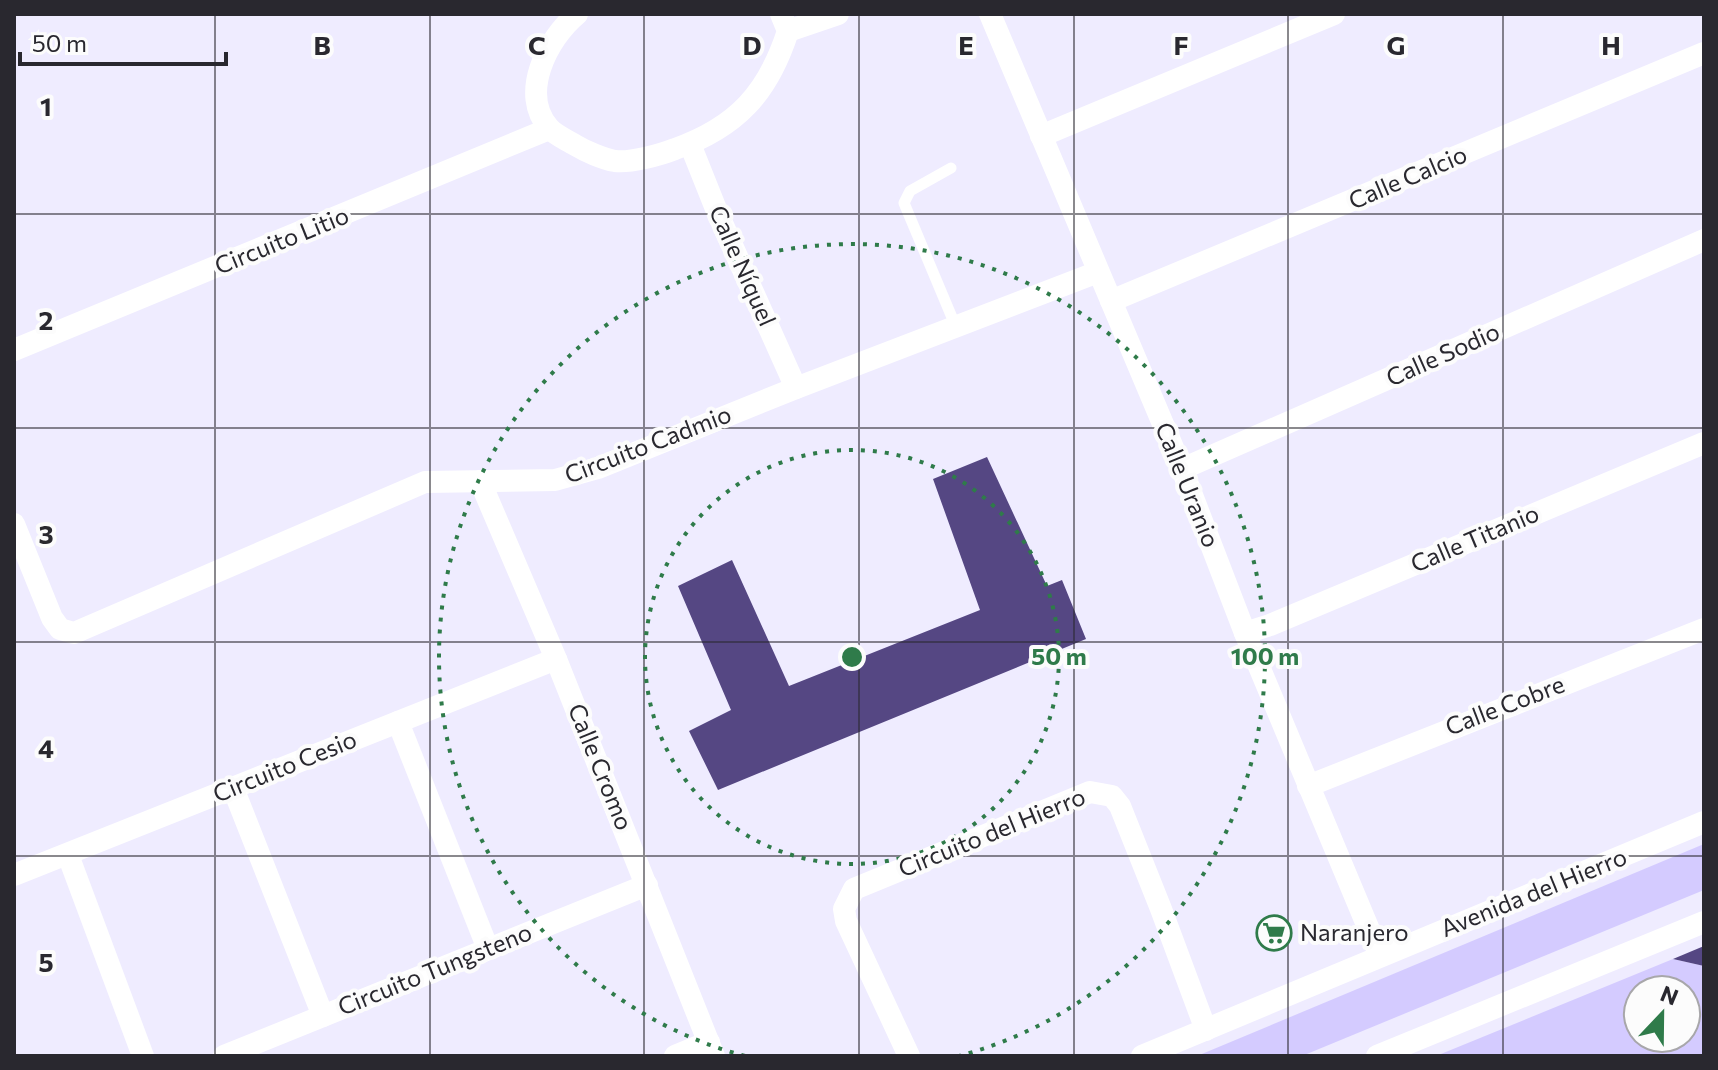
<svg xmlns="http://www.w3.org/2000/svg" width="1718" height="1070" viewBox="0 0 1718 1070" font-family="Commissioner,sans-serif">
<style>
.green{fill:#d4cbff;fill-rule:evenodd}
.building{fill:#554783}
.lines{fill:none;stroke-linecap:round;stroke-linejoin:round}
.lane{stroke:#fff;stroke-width:11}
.street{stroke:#fff;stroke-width:22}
.grid{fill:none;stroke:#29282f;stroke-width:2;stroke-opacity:0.55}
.ring{fill:none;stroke:#2f7b4a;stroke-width:4;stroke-dasharray:4 8}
.labels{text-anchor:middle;stroke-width:8;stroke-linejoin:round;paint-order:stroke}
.street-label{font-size:24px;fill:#29282f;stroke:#fcfcfc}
.poi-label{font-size:24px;fill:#29282f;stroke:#fcfcfc;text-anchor:start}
.grid-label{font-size:26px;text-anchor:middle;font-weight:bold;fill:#29282f;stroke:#fcfcfc;stroke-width:8;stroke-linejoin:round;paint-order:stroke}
.centre{fill:#2f7b4a;stroke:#fcfcfc;stroke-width:4}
.ring-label{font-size:24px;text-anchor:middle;font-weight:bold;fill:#2f7b4a;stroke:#fcfcfc;stroke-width:8;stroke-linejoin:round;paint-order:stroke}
</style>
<rect width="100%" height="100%" fill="#efecff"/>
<!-- green -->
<g class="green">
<polygon points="1704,844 1704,890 1302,1056 1197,1056"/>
<path d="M1673 959 1704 966V1056H1436ZM1638 990H1686V1038H1638Z"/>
</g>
<!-- building -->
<g class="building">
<polygon points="987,457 1047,586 1062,580 1086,639 718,790 689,731 731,710 678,586 732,560 789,686 980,610 933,479"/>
<polygon points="1704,946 1704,966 1673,959"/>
</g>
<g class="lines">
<!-- lane -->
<polyline class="lane" points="951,168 910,191 904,203 956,327"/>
<!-- street -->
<g class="street">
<path d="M577 14C547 39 519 94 549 128 555 135 567 140 575 145 585 151 603 159 615 161 630 163 660 155 675 149 737 127 768 93 788 31L781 14"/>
<polyline points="990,14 1182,469 1245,633 1380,956"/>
<polyline points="788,31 838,14"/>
<polyline points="1041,136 1334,14"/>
<polyline points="690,144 718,214 796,388"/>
<polyline points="1111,301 1704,53"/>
<polyline points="14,350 549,129"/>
<polyline points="1182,469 1704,240"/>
<polyline points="480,481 556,659 714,1056"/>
<polyline points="14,524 52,618 60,629 74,633 425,482 555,480 598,468 796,388 1098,272"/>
<polyline points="1245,633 1270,625 1704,443"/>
<polyline points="398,722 488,949"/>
<polyline points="1308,786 1704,629"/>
<polyline points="233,788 323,1016"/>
<polyline points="68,855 143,1056"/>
<polyline points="14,875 556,659"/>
<polyline points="224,1056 647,885"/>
<polyline points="675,1056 709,1042"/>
<polyline points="909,1056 846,921 844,909 854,889 1090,792 1112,796 1120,806 1161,909 1206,1030"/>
<polyline points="1142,1056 1704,822"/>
<polyline points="1377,1056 1704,922"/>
</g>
</g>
<!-- grid -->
<path class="grid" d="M215 14V1056M430 14V1056M644 14V1056M859 14V1056M1074 14V1056M1288 14V1056M1503 14V1056M14 214H1704M14 428H1704M14 642H1704M14 856H1704"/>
<!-- distance rings -->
<g class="ring">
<circle cx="852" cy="657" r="207"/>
<path d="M745 1056A413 413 0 1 1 959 1056"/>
</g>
<!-- icons -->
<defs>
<symbol id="supermarket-ring" viewBox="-11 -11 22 22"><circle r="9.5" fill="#fcfcfc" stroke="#2f7b4a" stroke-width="1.5"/><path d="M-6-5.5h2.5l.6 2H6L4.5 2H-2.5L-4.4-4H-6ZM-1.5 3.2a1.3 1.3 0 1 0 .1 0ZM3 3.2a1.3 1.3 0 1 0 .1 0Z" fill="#2f7b4a"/></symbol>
</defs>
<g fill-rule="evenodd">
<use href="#supermarket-ring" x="1254" y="913" width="40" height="40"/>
</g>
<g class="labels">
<!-- street labels -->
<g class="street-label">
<text transform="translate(1408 178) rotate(-23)" y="8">Calle Calcio</text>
<text transform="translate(282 241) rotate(-22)" y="8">Circuito Litio</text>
<text transform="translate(742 266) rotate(66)" y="8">Calle Níquel</text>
<text transform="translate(1443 355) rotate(-24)" y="8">Calle Sodio</text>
<text transform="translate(648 445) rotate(-21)" y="8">Circuito Cadmio</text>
<text transform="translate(1187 485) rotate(68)" y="8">Calle Uranio</text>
<text transform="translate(1475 539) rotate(-23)" y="8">Calle Titanio</text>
<text transform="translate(1505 706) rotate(-21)" y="8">Calle Cobre</text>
<text transform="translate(285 767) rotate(-22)" y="8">Circuito Cesio</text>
<text transform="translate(600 767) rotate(68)" y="8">Calle Cromo</text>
<text transform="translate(992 833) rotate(-22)" y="8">Circuito del Hierro</text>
<text transform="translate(1534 893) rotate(-22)" y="8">Avenida del Hierro</text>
<text transform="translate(435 970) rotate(-22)" y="8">Circuito Tungsteno</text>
</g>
<!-- poi labels -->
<g class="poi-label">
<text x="1300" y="941">Naranjero</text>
</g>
</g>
<g class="grid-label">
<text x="322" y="55">B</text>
<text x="537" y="55">C</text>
<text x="752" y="55">D</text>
<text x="966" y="55">E</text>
<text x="1181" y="55">F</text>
<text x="1396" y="55">G</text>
<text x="1611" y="55">H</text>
<text x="46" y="116">1</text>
<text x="46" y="330">2</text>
<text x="46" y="544">3</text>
<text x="46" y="758">4</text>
<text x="46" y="972">5</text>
</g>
<circle cx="852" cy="657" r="12" class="centre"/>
<g class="ring-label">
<text x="1059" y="665">50 m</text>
<text x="1265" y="665">100 m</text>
</g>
<!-- border -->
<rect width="1718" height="1070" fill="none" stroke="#29282f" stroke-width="32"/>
<!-- north arrow -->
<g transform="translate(1662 1014) rotate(22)"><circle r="38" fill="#fcfcfc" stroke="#a8a7aa" stroke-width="2"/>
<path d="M0-6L14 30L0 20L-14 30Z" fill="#2f7b4a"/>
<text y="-12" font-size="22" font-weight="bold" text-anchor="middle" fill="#29282f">N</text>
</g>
<!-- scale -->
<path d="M20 52v12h206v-12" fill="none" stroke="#29282f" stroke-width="4"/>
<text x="32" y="52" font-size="24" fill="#29282f" stroke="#fcfcfc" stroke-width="6" paint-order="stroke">50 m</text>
</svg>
